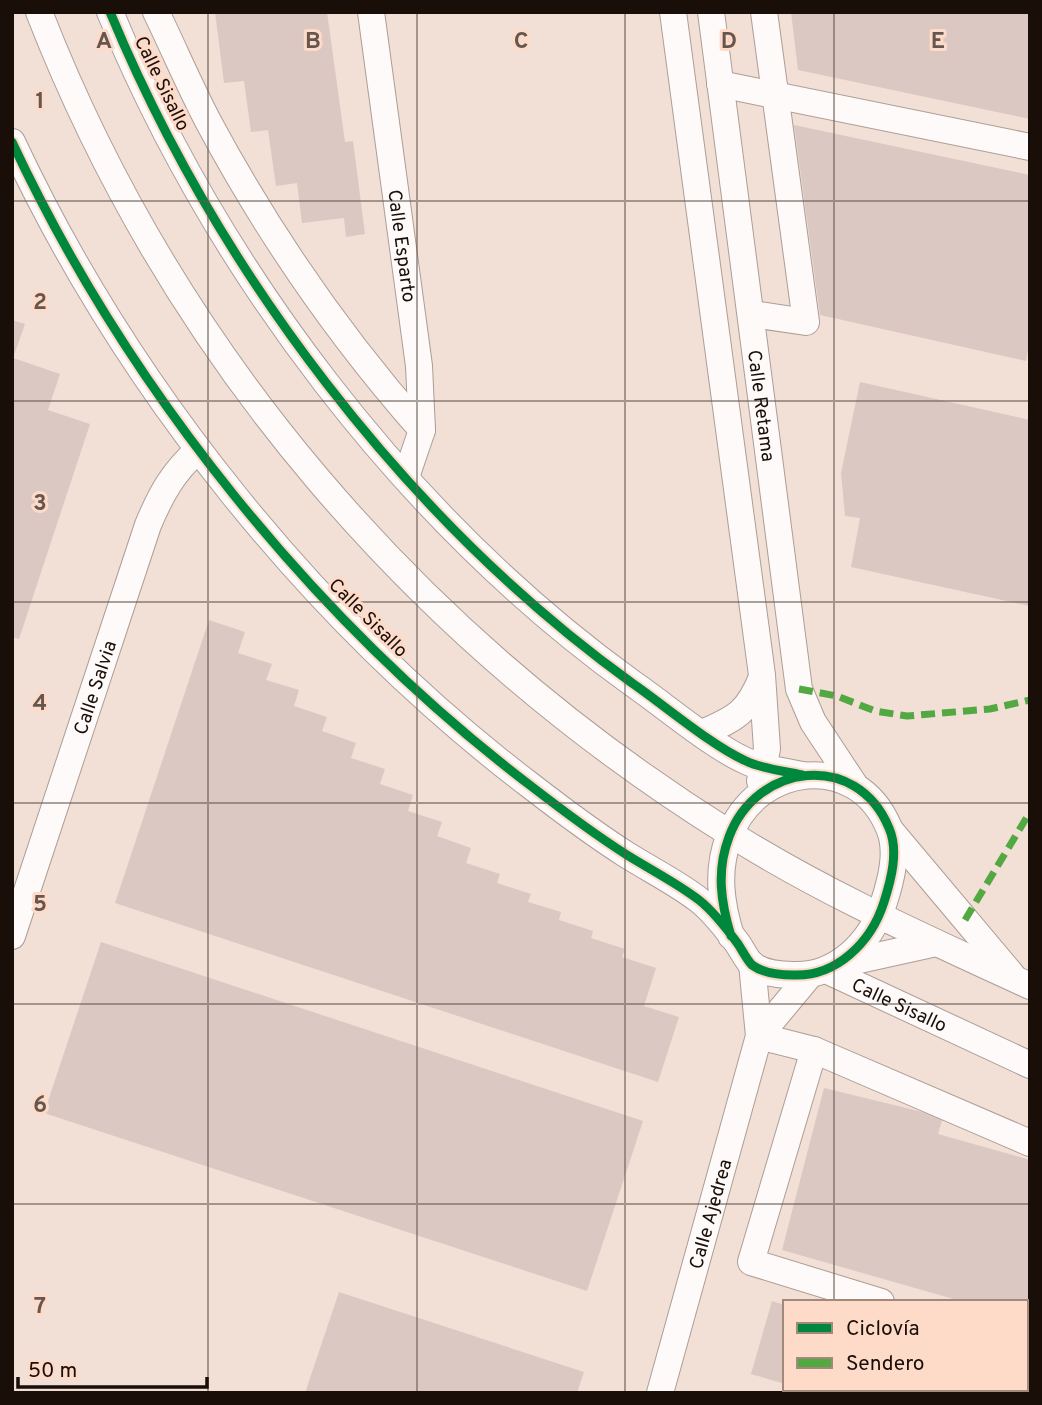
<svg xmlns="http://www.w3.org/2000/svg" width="1042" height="1405" viewBox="0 0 1042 1405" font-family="Overpass,sans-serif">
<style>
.building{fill:#dcc8c2}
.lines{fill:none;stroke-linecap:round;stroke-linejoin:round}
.minor-casing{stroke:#ac9e96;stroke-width:28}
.minor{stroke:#fdfaf9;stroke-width:26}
.quiet{stroke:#52a841;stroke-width:7;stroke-dasharray:14 7;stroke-linecap:butt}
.cycleway-casing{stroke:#fedbc9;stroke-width:13}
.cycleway{stroke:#00873e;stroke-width:9}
.grid{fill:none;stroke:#655750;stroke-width:2;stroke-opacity:0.55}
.labels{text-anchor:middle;stroke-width:6;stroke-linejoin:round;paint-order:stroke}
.street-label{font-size:19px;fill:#190e08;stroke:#fedbc9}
.grid-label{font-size:23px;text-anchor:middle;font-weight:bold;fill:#655750;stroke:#fedbc9;stroke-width:6;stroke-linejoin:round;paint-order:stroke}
</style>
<rect width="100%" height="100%" fill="#f2dfd5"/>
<!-- building -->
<g class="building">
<polygon points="215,12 327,12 345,142 353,141 365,234 346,237 344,218 302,223 297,183 276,186 268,130 251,132 244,81 224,83"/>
<polygon points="791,12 1030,12 1030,119 798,70"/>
<polygon points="794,125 1030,175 1030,339 1026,361 820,315"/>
<polygon points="12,320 25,324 13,358 60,374 48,410 90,424 19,639 12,637"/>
<polygon points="860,382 1030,420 1030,606 851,567 860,518 845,516 841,473"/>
<polygon points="209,620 245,632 238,653 272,664 266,680 299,690 294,706 327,717 322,731 356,743 351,758 385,769 380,784 413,795 408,811 442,822 437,836 471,848 466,863 500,874 497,883 531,894 528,902 561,912 559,920 593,931 591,938 625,949 622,957 656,968 644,1006 679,1017 658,1082 115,903"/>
<polygon points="101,942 643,1121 587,1291 44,1113"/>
<polygon points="824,1088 943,1117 938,1134 1030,1160 1030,1321 1026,1320 1026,1302 964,1302 782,1250"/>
<polygon points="339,1292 584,1372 577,1393 305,1393"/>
<polygon points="772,1301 785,1305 785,1384 751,1374"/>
<polygon points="1026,1374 1030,1375 1030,1393 816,1393 807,1390 1026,1389"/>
</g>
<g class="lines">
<defs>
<g id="minor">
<path d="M39 12C173 356 417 638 729 833 824 893 928 939 1030 986"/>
<path d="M110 12C217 270 405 519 632 683 664 705 712 746 746 761 762 769 785 771 802 775"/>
<path d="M156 12C174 49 190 87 209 123 268 233 339 336 422 430"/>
<path id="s1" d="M371 12 419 366 422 430 406 477"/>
<polyline points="673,12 762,675 767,749 760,781"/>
<path id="s2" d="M711 12 799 689 813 722 854 784"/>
<polyline points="720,84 1030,147"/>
<path d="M12 142C127 388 315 622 531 786 562 810 594 834 627 855 651 870 677 883 699 900 713 911 727 929 738 944 742 950 747 960 752 965 763 973 780 975 793 975 836 977 871 943 884 902 891 880 899 851 889 828 857 750 756 763 729 837 716 871 721 903 731 936"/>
<polyline points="752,314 806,322 764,12"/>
<path d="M702 733C737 718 748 712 762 677"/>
<polyline points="891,831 1012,975"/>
<path id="s3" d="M12 936 148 525C161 494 173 472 198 450"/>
<polyline points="841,964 936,943"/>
<path id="s4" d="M828 971 1030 1065"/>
<polyline points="759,1036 814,1050 1030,1143"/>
<polyline points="759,1036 809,976"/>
<polyline points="814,1050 751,1262 881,1302"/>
<polyline points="1026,1346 1030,1347"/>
<path id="s5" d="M660 1393 759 1036 752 964"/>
</g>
</defs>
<!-- minor casing -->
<use href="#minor" class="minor-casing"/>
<!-- minor -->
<use href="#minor" class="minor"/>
<!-- quiet -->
<g class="quiet">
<polyline points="799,689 837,696 875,711 907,716 990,709 1030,700"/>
<polyline points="965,920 1030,812"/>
</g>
<defs>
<g id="cycleway">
<path d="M110 12C217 270 405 519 632 683 664 705 712 746 746 761 762 769 785 771 802 775"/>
<path d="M12 142C127 388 315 622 531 786 562 810 594 834 627 855 651 870 677 883 699 900 713 911 727 929 738 944 742 950 747 960 752 965 763 973 780 975 793 975 836 977 871 943 884 902 891 880 899 851 889 828 857 750 756 763 729 837 716 871 721 903 731 936"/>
</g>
</defs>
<!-- cycleway casing -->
<use href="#cycleway" class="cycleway-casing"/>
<!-- cycleway -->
<use href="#cycleway" class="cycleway"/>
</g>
<!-- grid -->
<path class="grid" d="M208 12V1393M417 12V1393M625 12V1393M834 12V1302M12 201H1030M12 401H1030M12 602H1030M12 803H1030M12 1004H1030M12 1204H1030M834 1389V1393"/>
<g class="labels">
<!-- street labels -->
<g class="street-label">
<text transform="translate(163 83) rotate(64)" y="7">Calle Sisallo</text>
<text dy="7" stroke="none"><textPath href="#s1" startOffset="236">Calle Esparto</textPath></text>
<text dy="7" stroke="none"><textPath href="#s2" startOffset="397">Calle Retama</textPath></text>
<text transform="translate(369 617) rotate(45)" y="7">Calle Sisallo</text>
<text dy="7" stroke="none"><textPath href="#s3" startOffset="262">Calle Salvia</textPath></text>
<text dy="7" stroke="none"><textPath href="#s4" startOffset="79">Calle Sisallo</textPath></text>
<text dy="7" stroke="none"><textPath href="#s5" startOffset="186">Calle Ajedrea</textPath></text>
</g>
</g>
<g class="grid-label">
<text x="104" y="48">A</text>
<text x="313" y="48">B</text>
<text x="521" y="48">C</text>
<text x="729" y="48">D</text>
<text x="938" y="48">E</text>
<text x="40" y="108">1</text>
<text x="40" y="309">2</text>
<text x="40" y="510">3</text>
<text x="40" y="710">4</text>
<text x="40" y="911">5</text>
<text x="40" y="1112">6</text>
<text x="40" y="1313">7</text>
</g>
<!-- border -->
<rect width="1042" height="1405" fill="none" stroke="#190e08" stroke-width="28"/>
<!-- legend -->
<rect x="783" y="1300" width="245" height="91" fill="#fedbc9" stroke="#a2897c" stroke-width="2"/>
<rect x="797" y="1323" width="35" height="10" fill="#00873e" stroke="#a2897c" stroke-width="2"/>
<text x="846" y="1335" font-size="21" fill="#190e08">Ciclovía</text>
<rect x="797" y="1358" width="35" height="10" fill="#52a841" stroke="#a2897c" stroke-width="2"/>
<text x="846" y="1370" font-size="21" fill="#190e08">Sendero</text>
<!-- scale -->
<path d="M18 1377v10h189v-10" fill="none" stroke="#190e08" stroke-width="3.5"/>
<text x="28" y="1377" font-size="21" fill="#190e08" stroke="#fedbc9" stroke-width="5" paint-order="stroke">50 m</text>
</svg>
